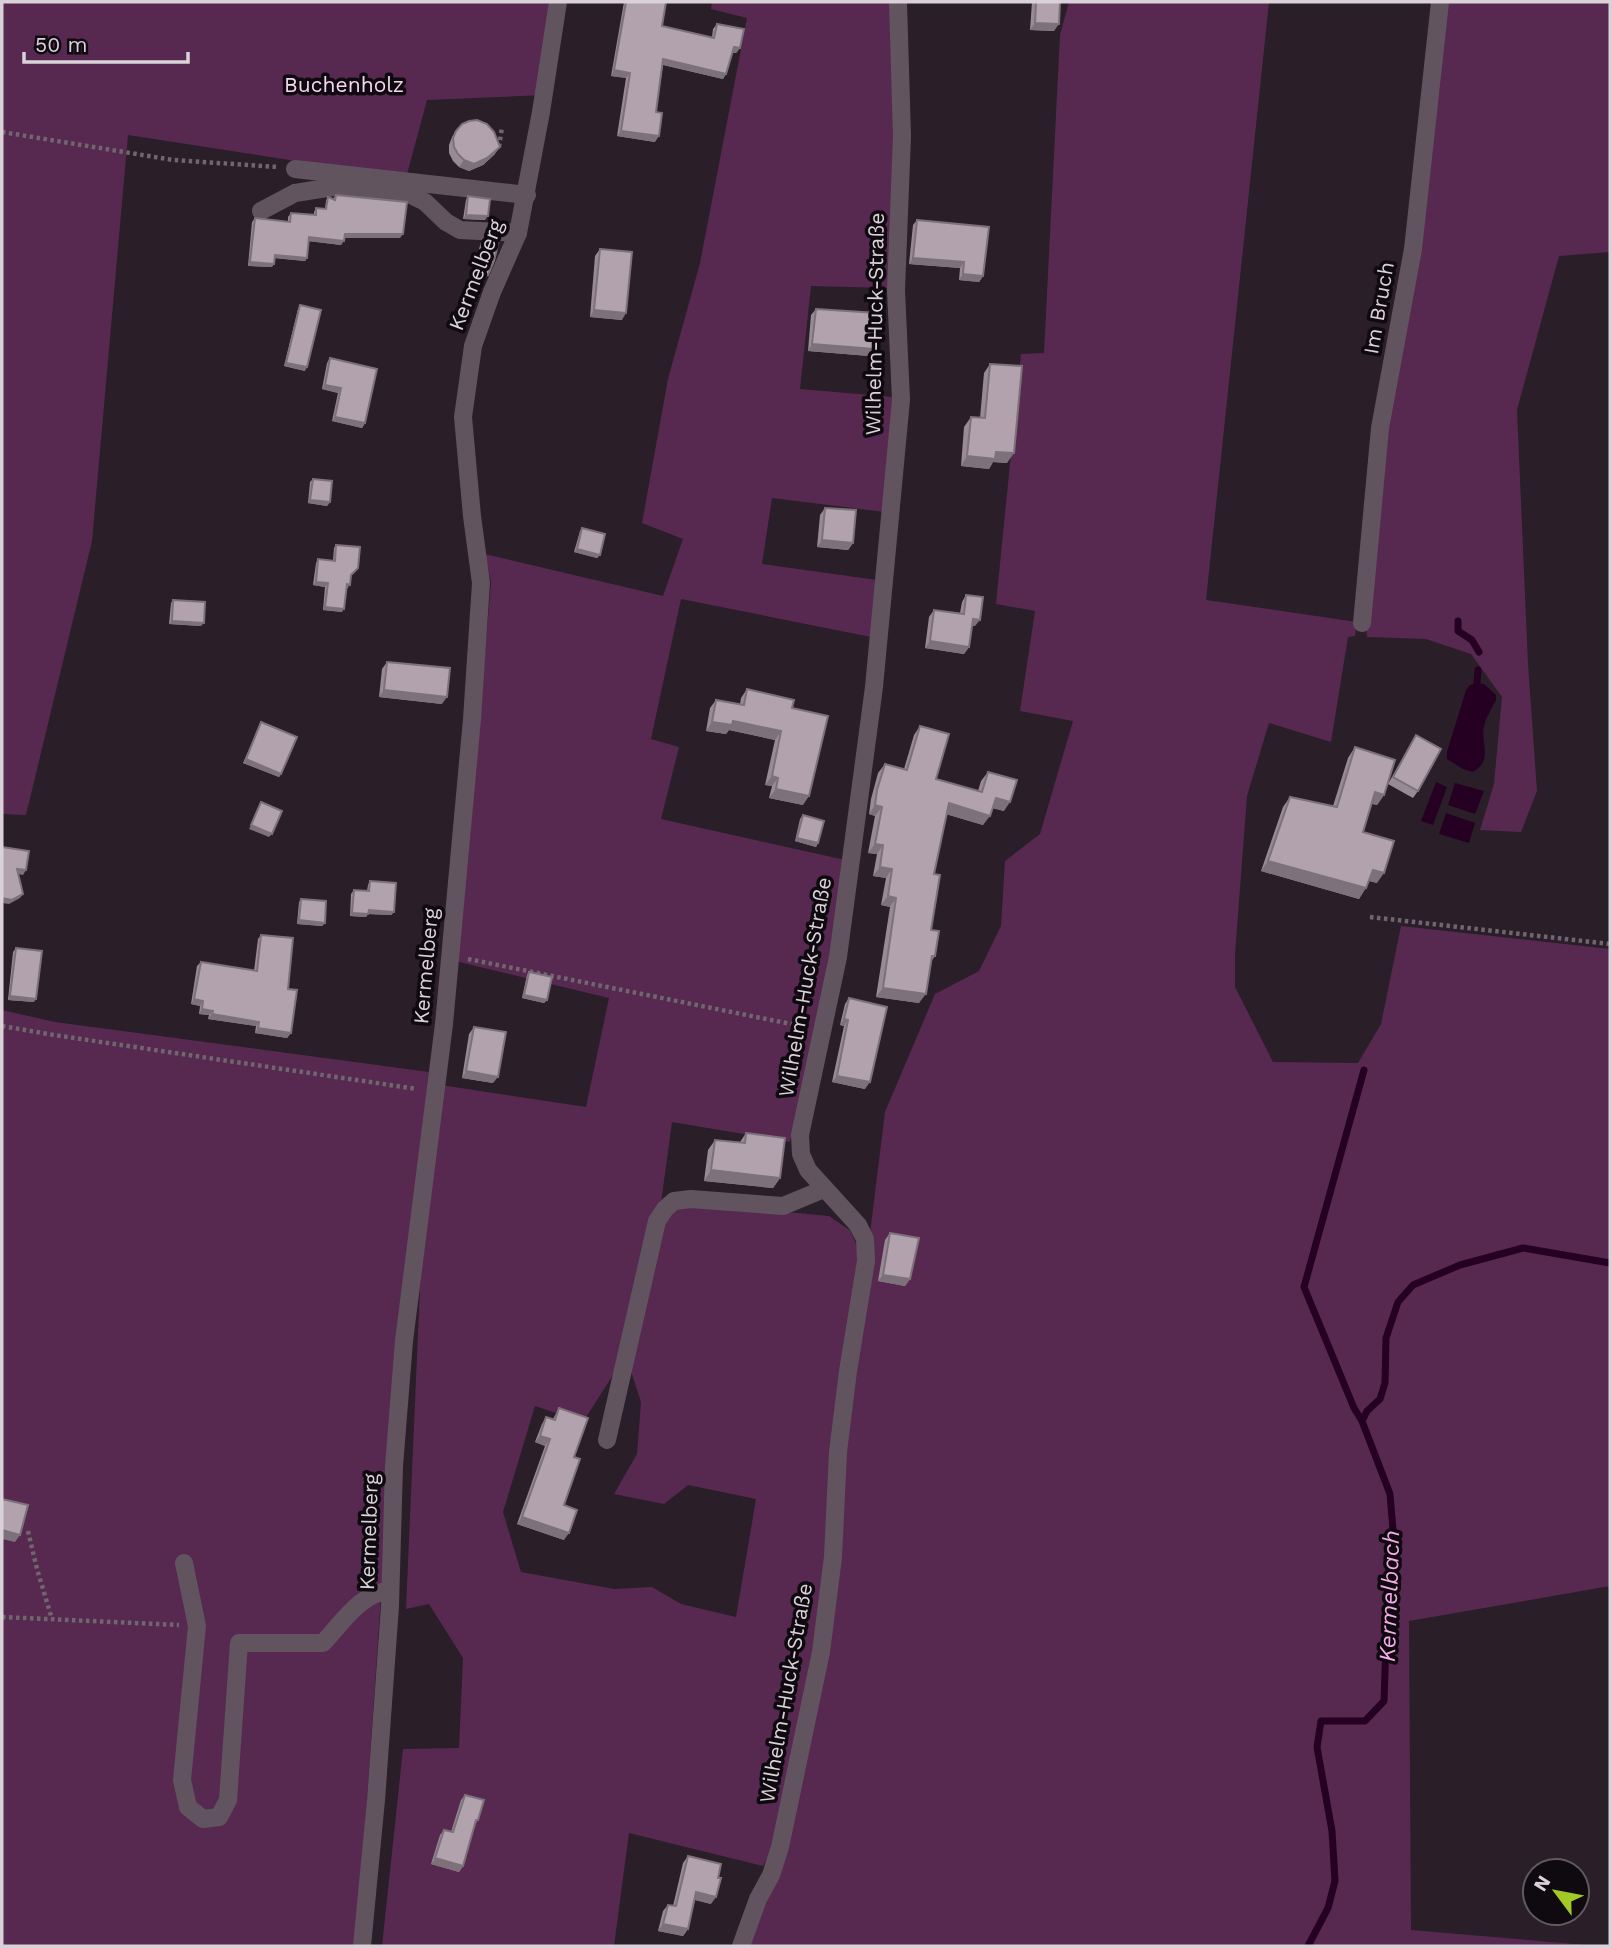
<svg xmlns="http://www.w3.org/2000/svg" width="1612" height="1948" viewBox="0 0 1612 1948" font-family="'Work Sans',sans-serif">
<style>
.green{fill:#572951}
.water{fill:#250022}
.lines{fill:none;stroke-linecap:round;stroke-linejoin:round}
.stream{stroke:#250022;stroke-width:7}
.path{stroke:#70666e;stroke-width:4.5;stroke-dasharray:3.5 3.5;stroke-linecap:butt}
.minor{stroke:#61545f;stroke-width:18}
.wall{fill:#998b96}
.shaded-wall{fill:#7d717a}
.building{fill:#b2a2ae;stroke:#7d717a;stroke-width:2}
.labels{text-anchor:middle;stroke-width:7;stroke-linejoin:round;paint-order:stroke}
.park-label{font-size:21px;fill:#f6d7f0;stroke:#0f0a0f}
.street-label{font-size:21px;fill:#dad2d8;stroke:#0f0a0f}
.water-label{font-size:23px;font-style:italic;fill:#f4a9e8;stroke:#0f0a0f}
</style>
<rect width="100%" height="100%" fill="#2a1e28"/>
<!-- green -->
<g class="green">
<polygon points="2,2 555,2 544,95 427,100 406,178 128,135 92,541 26,815 2,814"/>
<polygon points="712,2 892,2 896,135 889,288 811,286 800,389 893,397 885,512 772,498 762,564 877,580 871,637 681,599 651,739 679,747 661,819 845,860 831,956 790,1142 672,1122 661,1203 620,1364 583,1422 535,1406 503,1512 521,1572 614,1589 652,1587 681,1604 736,1617 756,1499 688,1485 664,1504 614,1494 637,1454 641,1402 629,1365 662,1223 669,1211 689,1203 829,1216 851,1231 856,1244 859,1262 816,1651 774,1846 763,1866 629,1833 614,1946 382,1946 403,1749 459,1748 463,1658 429,1604 406,1609 421,1265 441,1085 586,1107 609,998 455,961 468,859 491,582 485,554 663,596 683,539 642,523 668,379 700,263 747,18 711,9"/>
<polygon points="1069,2 1269,2 1206,600 1357,622 1355,636 1348,637 1331,742 1269,723 1247,796 1235,954 1235,987 1273,1062 1358,1063 1381,1024 1401,926 1610,949 1610,1586 1409,1621 1411,1930 1598,1946 748,1946 785,1850 843,1452 885,1112 935,994 979,971 1001,926 1005,861 1040,834 1073,721 1020,711 1035,611 996,604 1021,354 1044,353 1060,35"/>
<polygon points="1446,2 1610,2 1610,252 1559,256 1517,410 1528,664 1537,791 1521,832 1480,830 1494,784 1502,697 1471,654 1426,639 1367,637 1366,625 1384,431"/>
<polygon points="2,1010 55,1022 429,1072 399,1333 357,1946 2,1946"/>
</g>
<!-- water -->
<g class="water">
<path d="M1477 683 1484 684 1496 695V700C1492 708 1486 717 1484 726 1480 744 1494 759 1473 772L1463 769 1447 759V752L1466 690 1470 685Z"/>
<polygon points="1436,782 1447,787 1433,825 1421,821"/>
<polygon points="1455,783 1484,791 1475,814 1448,805"/>
<polygon points="1446,813 1475,823 1469,843 1439,834"/>
</g>
<g class="lines">
<!-- stream -->
<g class="stream">
<polyline points="1458,621 1458,631 1472,640 1479,652"/>
<polyline points="1477,683 1478,670"/>
<polyline points="1362,1421 1354,1408 1304,1287 1364,1070"/>
<polyline points="1308,1946 1328,1908 1335,1881 1332,1831 1317,1747 1321,1721 1365,1721 1384,1701 1388,1584 1395,1554 1390,1494 1362,1421 1367,1411 1380,1399 1385,1383 1386,1338 1398,1302 1413,1285 1460,1265 1523,1248 1610,1263"/>
</g>
<!-- path -->
<g class="path">
<polyline points="2,132 173,160 278,167"/>
<polyline points="499,147 502,127"/>
<polyline points="1370,917 1610,944"/>
<polyline points="468,959 806,1027"/>
<polyline points="2,1026 54,1035 417,1089"/>
<polyline points="28,1531 37,1569 52,1619"/>
<polyline points="2,1617 179,1625"/>
</g>
<!-- minor -->
<g class="minor">
<polyline points="295,169 527,195"/>
<polyline points="261,211 295,193 333,187 411,195 425,202 446,222 460,230 518,233"/>
<polyline points="1362,623 1380,428 1413,249 1440,2"/>
<polyline points="607,1440 657,1221 665,1209 674,1201 691,1199 783,1206 824,1189"/>
<path d="M184 1563 197 1626 182 1780 188 1807 203 1819 219 1817 228 1800 239 1643H323C341 1624 362 1591 390 1591"/>
<polyline points="362,1946 376,1800 390,1606 394,1466 404,1341 444,1024 472,719 481,583 472,516 463,417 473,346 492,292 518,233 541,112 558,2"/>
<polyline points="741,1946 758,1899 771,1875 780,1847 821,1652 833,1557 838,1452 848,1371 866,1261 865,1239 858,1225 808,1170 801,1154 800,1135 838,957 874,687 901,400 896,290 902,136 898,2"/>
</g>
</g>
<!-- wall -->
<g class="wall">
<polygon points="624,2 666,2 662,26 712,37 713,29 717,24 740,48 736,53 732,52 726,74 723,79 663,65 656,112 655,142 617,136 626,78 611,76"/>
<polygon points="1032,2 1060,2 1054,31 1030,30"/>
<polygon points="456,131 495,154 483,165 469,171 459,167 453,161 449,153 449,145 452,137"/>
<polygon points="336,195 400,238 344,238 341,245 309,241 307,258 305,261 275,258 272,267 248,266 252,222 255,218 288,222 288,217 291,213 314,215 314,212 316,208 325,209 326,201 328,197 333,199"/>
<polygon points="468,196 485,220 463,219 466,200"/>
<polygon points="917,220 983,276 979,282 959,280 960,268 909,264 913,225"/>
<polygon points="484,239 488,275 485,279 472,275 481,242"/>
<polygon points="600,249 622,320 590,317 595,256"/>
<polygon points="300,305 305,371 284,366 298,309"/>
<polygon points="816,309 869,356 808,351 811,315"/>
<polygon points="330,358 365,423 362,428 332,421 338,393 322,389 327,363"/>
<polygon points="990,364 1007,463 993,462 989,469 961,466 964,427 971,417 980,418 984,373"/>
<polygon points="313,479 330,502 327,506 308,503 310,482"/>
<polygon points="825,508 853,543 848,550 817,547 820,515"/>
<polygon points="582,528 600,555 597,558 574,552 580,531"/>
<polygon points="336,545 358,568 351,576 348,588 347,588 342,612 323,610 325,587 313,585 316,563 318,559 333,561 334,548"/>
<polygon points="966,595 975,626 972,626 969,647 964,654 925,648 929,617 934,610 960,613 962,602"/>
<polygon points="173,600 201,626 169,624 171,603"/>
<polygon points="387,662 442,704 379,697 382,669"/>
<polygon points="747,689 792,708 803,805 769,798 772,786 765,785 775,740 729,730 726,734 706,731 710,708 716,700 740,704 741,698"/>
<polygon points="261,722 281,774 279,777 243,763"/>
<polygon points="920,726 936,779 978,791 981,781 988,772 1004,811 992,808 983,825 946,814 934,874 931,930 935,956 930,963 919,1003 876,997 890,907 881,905 886,878 873,876 877,854 868,853 875,816 869,814 871,799 878,773 885,764 904,769 914,735"/>
<polygon points="1416,735 1418,791 1413,798 1388,784"/>
<polygon points="1355,747 1384,795 1377,805 1372,804 1363,832 1377,883 1369,881 1359,899 1261,871 1283,807 1290,797 1333,806 1348,758"/>
<polygon points="803,815 818,843 816,847 795,841 800,819"/>
<polygon points="370,881 394,912 391,915 368,914 366,917 350,916 351,894 354,890 367,891 368,885"/>
<polygon points="301,899 325,923 322,926 297,924 299,902"/>
<polygon points="261,935 288,989 291,1033 287,1038 255,1033 256,1026 208,1019 209,1015 199,1014 200,1006 191,1004 197,966 201,962 254,971 258,939"/>
<polygon points="16,948 34,1002 8,1000 13,952"/>
<polygon points="529,972 547,1000 544,1003 522,998 527,975"/>
<polygon points="849,998 865,1089 832,1082 844,1026 840,1025 845,1004"/>
<polygon points="474,1027 493,1083 462,1078 469,1034"/>
<polygon points="746,1133 780,1178 773,1188 704,1181 708,1150 715,1140 740,1142"/>
<polygon points="890,1233 910,1279 905,1286 878,1281 885,1240"/>
<polygon points="559,1408 574,1457 564,1505 564,1540 517,1524 545,1446 535,1442 542,1424 546,1417 553,1419"/>
<polygon points="465,1795 478,1820 474,1826 463,1866 459,1872 431,1864 440,1835 444,1830 451,1832 461,1800"/>
<polygon points="688,1856 711,1904 695,1900 688,1929 683,1936 658,1931 663,1911 668,1905 673,1906 683,1863"/>
</g>
<!-- shaded-wall -->
<g class="shaded-wall">
<polygon points="1035,23 1059,24 1054,31 1030,30"/>
<polygon points="734,47 740,48 736,53 730,52"/>
<polygon points="663,59 726,74 723,79 660,64"/>
<polygon points="614,70 630,73 626,78 611,76"/>
<polygon points="621,131 659,136 655,142 617,136"/>
<polygon points="500,147 495,154 483,165 469,171 459,167 464,160"/>
<polygon points="466,215 488,216 485,220 463,219"/>
<polygon points="345,234 403,234 400,238 342,238"/>
<polygon points="309,237 344,241 341,245 307,241"/>
<polygon points="275,255 307,258 305,261 273,258"/>
<polygon points="913,258 964,262 960,268 909,264"/>
<polygon points="250,262 274,264 272,267 248,266"/>
<polygon points="474,271 488,275 485,279 472,275"/>
<polygon points="963,274 983,276 979,282 959,280"/>
<polygon points="594,310 626,313 622,320 590,317"/>
<polygon points="812,344 874,349 869,356 808,351"/>
<polygon points="286,363 307,367 305,371 284,366"/>
<polygon points="325,385 341,388 338,393 322,389"/>
<polygon points="335,417 365,423 362,428 332,421"/>
<polygon points="996,452 1014,453 1007,463 993,462 989,469 961,466 967,456"/>
<polygon points="310,500 330,502 327,506 308,503"/>
<polygon points="822,540 853,543 848,550 817,547"/>
<polygon points="577,549 600,555 597,558 574,552"/>
<polygon points="316,582 328,583 325,587 313,585"/>
<polygon points="325,607 344,609 342,612 323,610"/>
<polygon points="973,619 980,620 975,626 968,625"/>
<polygon points="172,621 204,623 201,626 169,624"/>
<polygon points="930,641 969,647 964,654 925,648"/>
<polygon points="384,690 447,697 442,704 379,697"/>
<polygon points="733,721 781,731 775,740 729,730 726,734 706,731 712,722"/>
<polygon points="246,759 281,774 279,777 243,763"/>
<polygon points="772,776 778,778 772,786 765,785"/>
<polygon points="776,789 809,796 803,805 769,798"/>
<polygon points="1375,792 1384,795 1377,805 1368,802"/>
<polygon points="996,798 1010,802 1004,811 989,807"/>
<polygon points="949,803 990,816 983,825 942,813"/>
<polygon points="875,805 882,807 875,816 869,814"/>
<polygon points="251,825 272,834 269,837 249,829"/>
<polygon points="797,838 818,843 816,847 795,841"/>
<polygon points="875,844 883,845 877,854 868,853"/>
<polygon points="1268,861 1366,888 1359,899 1261,871"/>
<polygon points="880,867 892,869 886,878 873,876"/>
<polygon points="17,869 26,870 23,875 14,873"/>
<polygon points="1373,870 1384,873 1377,883 1366,880"/>
<polygon points="23,894 20,898 9,904 2,903 2,898"/>
<polygon points="888,896 896,898 890,907 881,905"/>
<polygon points="369,910 394,912 391,915 368,914 366,917 350,916 352,913"/>
<polygon points="299,920 325,923 322,926 297,924"/>
<polygon points="883,988 926,994 919,1003 876,997"/>
<polygon points="524,995 547,1000 544,1003 522,998"/>
<polygon points="10,996 36,999 34,1002 8,1000"/>
<polygon points="194,999 203,1001 200,1006 191,1004"/>
<polygon points="202,1009 213,1011 209,1015 199,1014"/>
<polygon points="212,1014 259,1022 256,1026 208,1019"/>
<polygon points="844,1019 848,1020 844,1026 840,1025"/>
<polygon points="258,1028 291,1033 287,1038 255,1033"/>
<polygon points="466,1071 498,1077 493,1083 462,1078"/>
<polygon points="837,1076 870,1082 865,1089 832,1082"/>
<polygon points="711,1170 780,1178 773,1188 704,1181"/>
<polygon points="883,1275 910,1279 905,1286 878,1281"/>
<polygon points="540,1436 550,1439 545,1446 535,1442"/>
<polygon points="522,1517 569,1533 564,1540 517,1524"/>
<polygon points="2,1530 20,1535 15,1542 2,1539"/>
<polygon points="435,1858 463,1866 459,1872 431,1864"/>
<polygon points="696,1892 716,1897 711,1904 692,1899"/>
<polygon points="663,1924 688,1929 683,1936 658,1931"/>
</g>
<!-- building -->
<g class="building">
<polygon points="626,2 666,2 662,26 714,38 717,24 744,29 740,48 734,47 726,74 663,59 656,112 662,113 659,136 621,131 630,73 614,70"/>
<polygon points="1036,2 1060,2 1059,24 1035,23"/>
<polygon points="477,120 487,124 494,132 500,147 487,158 474,164 464,160 458,154 454,147 453,138 456,131 462,124 469,121"/>
<polygon points="336,195 407,202 403,234 345,234 344,241 309,237 307,258 275,255 274,264 250,262 255,218 290,222 291,213 316,215 316,208 326,209 328,197 335,200"/>
<polygon points="468,196 490,199 488,216 466,215"/>
<polygon points="917,220 989,227 983,276 963,274 964,262 913,258"/>
<polygon points="484,239 499,240 494,261 488,275 474,271"/>
<polygon points="600,249 632,252 626,313 594,310"/>
<polygon points="300,305 321,310 307,367 286,363"/>
<polygon points="816,309 877,313 874,349 812,344"/>
<polygon points="330,358 377,369 365,423 335,417 341,388 325,385"/>
<polygon points="990,364 1022,366 1014,453 996,452 995,459 967,456 971,417 985,418"/>
<polygon points="313,479 332,481 330,502 310,500"/>
<polygon points="825,508 856,510 853,543 822,540"/>
<polygon points="582,528 605,534 600,555 577,549"/>
<polygon points="336,545 360,547 358,568 351,575 350,585 347,584 344,609 325,607 328,583 316,582 318,559 335,561"/>
<polygon points="966,595 983,597 980,620 973,619 969,647 930,641 934,610 964,614"/>
<polygon points="173,600 205,602 204,623 172,621"/>
<polygon points="387,662 450,668 447,697 384,690"/>
<polygon points="747,689 794,700 792,708 828,716 809,796 776,789 778,778 772,776 781,731 733,721 732,725 712,722 716,700 744,705"/>
<polygon points="261,722 297,737 281,774 246,759"/>
<polygon points="920,726 949,734 936,779 982,792 988,772 1017,780 1010,802 996,798 990,816 949,803 934,874 940,875 931,930 939,931 935,956 932,956 926,994 883,988 896,898 888,896 892,869 880,867 883,845 875,844 882,807 875,805 877,790 885,764 907,770"/>
<polygon points="1416,735 1441,749 1418,791 1393,777"/>
<polygon points="1355,747 1395,760 1384,795 1375,792 1363,832 1394,841 1384,873 1373,870 1366,888 1268,861 1290,797 1337,807"/>
<polygon points="261,802 282,811 272,834 251,825"/>
<polygon points="803,815 824,821 818,843 797,838"/>
<polygon points="2,847 29,851 26,870 17,869 23,894 12,900 2,898"/>
<polygon points="370,881 396,883 394,912 369,910 368,914 352,913 354,890 369,891"/>
<polygon points="301,899 326,901 325,923 299,920"/>
<polygon points="261,935 293,938 288,989 297,990 291,1033 258,1028 259,1022 212,1014 213,1011 202,1009 203,1001 194,999 201,962 257,971"/>
<polygon points="16,948 42,951 36,999 10,996"/>
<polygon points="529,972 552,977 547,1000 524,995"/>
<polygon points="849,998 887,1007 870,1082 837,1076 848,1020 844,1019"/>
<polygon points="474,1027 506,1032 498,1077 466,1071"/>
<polygon points="746,1133 785,1138 780,1178 711,1170 715,1140 745,1143"/>
<polygon points="890,1233 919,1238 910,1279 883,1275"/>
<polygon points="559,1408 588,1418 574,1457 580,1459 564,1505 577,1510 569,1533 522,1517 550,1439 540,1436 546,1417 555,1420"/>
<polygon points="2,1499 28,1505 20,1535 2,1530"/>
<polygon points="465,1795 484,1800 478,1820 476,1820 463,1866 435,1858 444,1830 453,1832"/>
<polygon points="688,1856 721,1864 718,1878 721,1878 716,1897 696,1892 688,1929 663,1924 668,1905 676,1906"/>
</g>
<g class="labels">
<!-- park labels -->
<g class="park-label">
<text x="344" y="92">Buchenholz</text>
</g>
<!-- street labels -->
<g class="street-label">
<text transform="translate(476 275) rotate(-69)" y="7">Kermelberg</text>
<text transform="translate(1379 308) rotate(-80)" y="7">Im Bruch</text>
<text transform="translate(875 324) rotate(-89)" y="7">Wilhelm-Huck-Straße</text>
<text transform="translate(426 966) rotate(-85)" y="7">Kermelberg</text>
<text transform="translate(805 987) rotate(-80)" y="7">Wilhelm-Huck-Straße</text>
<text transform="translate(369 1532) rotate(-88)" y="7">Kermelberg</text>
<text transform="translate(786 1693) rotate(-80)" y="7">Wilhelm-Huck-Straße</text>
</g>
<!-- water labels -->
<g class="water-label">
<text transform="translate(1389 1596) rotate(-88)" y="8">Kermelbach</text>
</g>
</g>
<!-- border -->
<rect width="1612" height="1948" fill="none" stroke="#dad2d8" stroke-width="7"/>
<!-- north arrow -->
<g transform="translate(1556 1892) rotate(302)"><circle r="33" fill="#0f0a0f" stroke="#605a5f" stroke-width="2"/>
<path d="M0-5L12 26L0 18L-12 26Z" fill="#a3c926"/>
<text y="-10" font-size="19" font-weight="bold" text-anchor="middle" fill="#dad2d8">N</text>
</g>
<!-- scale -->
<path d="M24 52v10h164v-10" fill="none" stroke="#dad2d8" stroke-width="3.5"/>
<text x="35" y="52" font-size="21" fill="#dad2d8" stroke="#0f0a0f" stroke-width="5" paint-order="stroke">50 m</text>
</svg>
